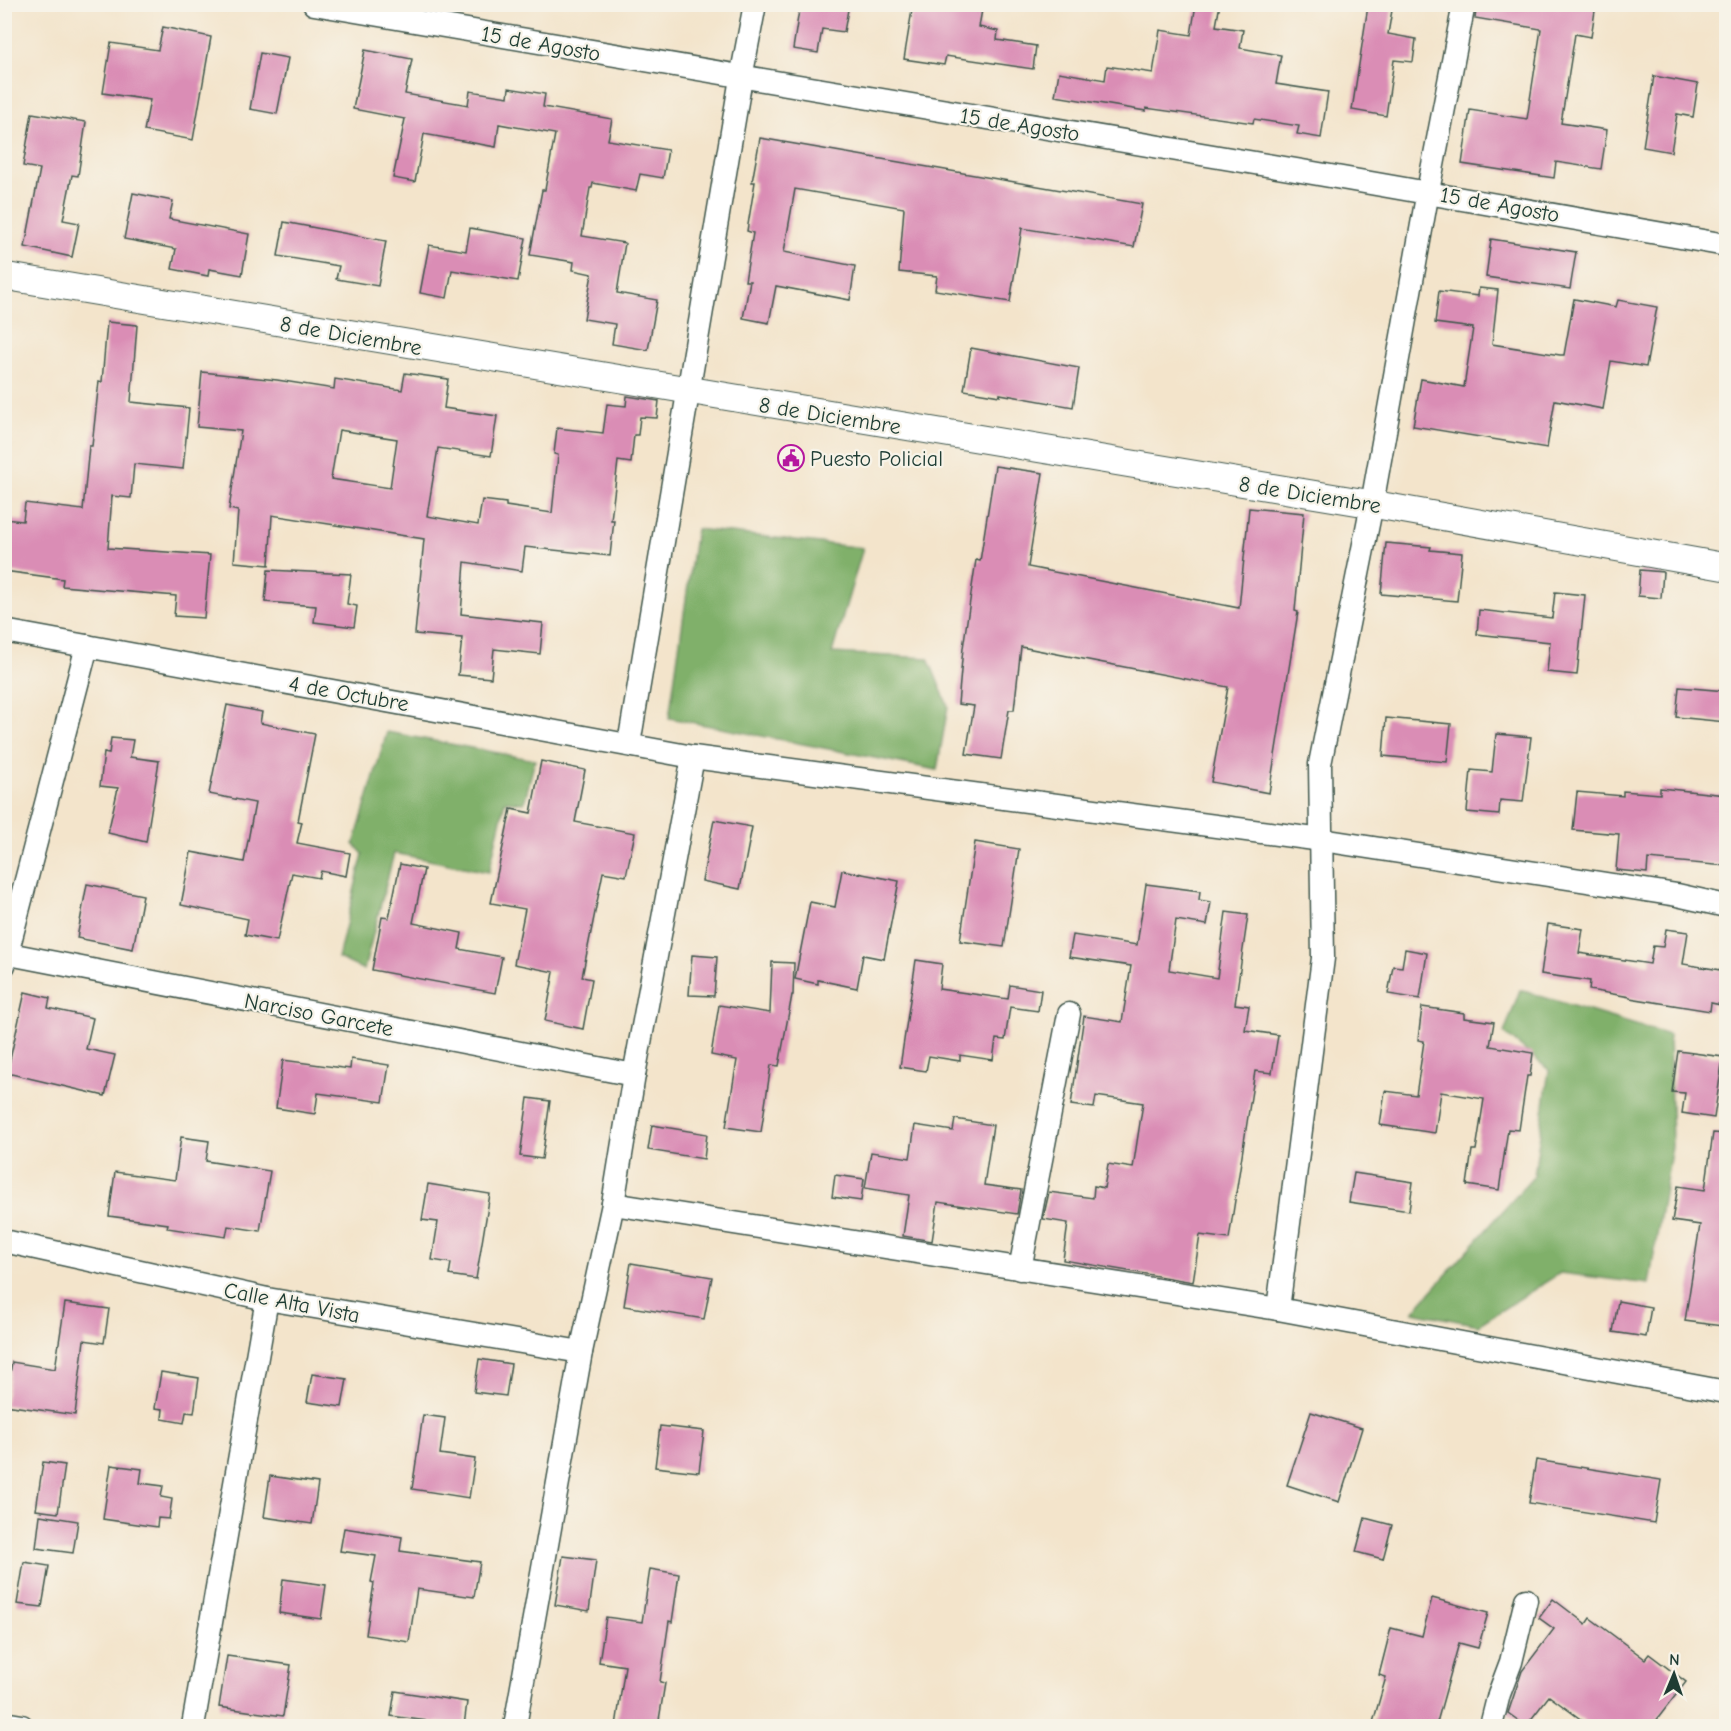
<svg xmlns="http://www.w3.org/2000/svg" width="1731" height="1731" viewBox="0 0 1731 1731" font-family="'Comic Neue',sans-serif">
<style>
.forest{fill:#80b06a;stroke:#50764f;stroke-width:1.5}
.building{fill:#da8db5;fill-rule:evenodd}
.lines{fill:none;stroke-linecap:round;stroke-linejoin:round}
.minor-casing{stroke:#3f564b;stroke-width:25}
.tertiary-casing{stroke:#3f564b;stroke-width:29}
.minor{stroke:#fff;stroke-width:22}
.tertiary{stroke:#fff;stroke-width:27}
.labels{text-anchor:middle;stroke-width:4.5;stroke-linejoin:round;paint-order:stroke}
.street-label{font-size:22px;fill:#1f3d34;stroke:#f7f3e8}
.poi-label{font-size:22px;fill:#1f3d34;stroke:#f7f3e8;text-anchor:start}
</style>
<rect width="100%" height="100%" fill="#f7f3e8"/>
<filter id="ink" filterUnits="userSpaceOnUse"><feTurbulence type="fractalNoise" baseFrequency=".0167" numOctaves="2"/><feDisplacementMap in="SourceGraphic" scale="12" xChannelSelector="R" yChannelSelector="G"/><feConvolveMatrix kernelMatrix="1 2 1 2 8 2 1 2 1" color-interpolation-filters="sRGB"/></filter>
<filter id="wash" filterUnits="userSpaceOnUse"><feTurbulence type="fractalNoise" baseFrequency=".008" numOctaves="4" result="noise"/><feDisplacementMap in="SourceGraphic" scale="24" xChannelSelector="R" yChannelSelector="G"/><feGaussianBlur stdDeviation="1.35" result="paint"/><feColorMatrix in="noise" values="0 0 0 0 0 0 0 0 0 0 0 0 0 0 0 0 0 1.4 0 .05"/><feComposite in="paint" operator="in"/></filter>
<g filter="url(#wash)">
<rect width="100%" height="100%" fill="#f3e4cb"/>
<!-- forest -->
<g class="forest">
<polygon points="696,529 863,548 832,653 928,658 948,706 937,770 669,718"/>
<polygon points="387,732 535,760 524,803 505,801 489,872 394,853 364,970 338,958 363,854 354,844"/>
<polygon points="1520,990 1669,1035 1672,1146 1649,1284 1560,1273 1478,1325 1413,1312 1534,1176 1549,1070 1504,1033"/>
</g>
<g id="blocks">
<!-- building -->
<g class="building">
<polygon points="800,4 849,4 844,32 822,29 818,53 793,49"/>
<polygon points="913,4 983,4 979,27 998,31 997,40 1036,46 1033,69 946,56 944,65 904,59"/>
<polygon points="1196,4 1220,4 1216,26 1243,30 1240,48 1281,55 1276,84 1328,92 1321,138 1297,134 1299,126 1254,119 1253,123 1146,108 1146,111 1055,96 1059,72 1105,80 1107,66 1153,73 1160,30 1191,35"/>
<polygon points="1477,4 1596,4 1591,37 1575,34 1561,123 1607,130 1601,169 1556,162 1554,178 1462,164 1470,110 1527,119 1541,29 1475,18"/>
<polygon points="1368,6 1392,10 1388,34 1416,39 1413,62 1394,60 1386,116 1352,110"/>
<polygon points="163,27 211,37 193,140 144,131 150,100 103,93 111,43 158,50"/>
<polygon points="365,50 412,59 405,94 468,105 470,91 508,97 509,88 545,94 543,107 612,119 608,140 668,150 663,178 640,174 636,191 593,183 592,188 590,188 582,236 625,243 617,293 657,300 648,350 612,344 615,324 584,319 592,274 573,270 574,262 530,255 542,190 545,190 555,134 499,124 496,147 424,134 415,182 393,178 405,119 353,109"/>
<polygon points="260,53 288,58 277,114 250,109"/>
<polygon points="1654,76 1698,84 1693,117 1677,114 1671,152 1643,147"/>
<polygon points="32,113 86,122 78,176 72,175 63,220 79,223 72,257 25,247 40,169 23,166"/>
<polygon points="760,138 1142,204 1134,247 1022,228 1010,302 935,290 937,276 899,272 904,208 795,189 784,252 855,266 850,300 776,286 769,323 743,318 750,281 745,281 753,233 747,231 755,182 752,182"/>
<polygon points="133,193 173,201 169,219 249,234 242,275 209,269 208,276 172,269 176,249 124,239"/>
<polygon points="284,222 386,241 378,286 336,279 339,266 278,256"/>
<polygon points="470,228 526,238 518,281 452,270 447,298 420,293 429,245 466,251"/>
<polygon points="1491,239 1576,252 1570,289 1486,277"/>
<polygon points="1479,288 1498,290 1492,344 1560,355 1564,355 1574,299 1616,307 1618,300 1657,307 1646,367 1611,361 1603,409 1555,400 1547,448 1413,426 1421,379 1464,387 1473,328 1435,323 1439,291 1478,296"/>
<polygon points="107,322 137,325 131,402 189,408 183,469 134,464 131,498 112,496 108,548 210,555 204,618 174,616 176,596 62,586 63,579 4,571 4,519 23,521 25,503 83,510 89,446 92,446 99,381 102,382"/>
<polygon points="971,348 1079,368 1073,407 1000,394 1000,396 964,390"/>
<path d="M202 372 277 380 334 389 335 379 402 390 405 373 448 379 444 408 497 416 491 456 438 448 427 516 478 525 482 500 506 503V506L552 513 558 455 554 454 557 428 603 433 607 404 626 406 627 396 659 401 657 418 640 417 638 435H634L631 463 618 461 611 520H614L610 556 525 547 522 571 465 562 461 614 543 623 540 654 494 649 491 678 458 675 462 638 415 634 424 539 272 515 269 565 234 562 238 511 229 509 241 431 197 427ZM339 430 397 439 390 488 331 479Z"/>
<polygon points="995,466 1043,473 1028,567 1239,608 1249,508 1304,513 1295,611 1298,612 1269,793 1211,782 1228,687 1021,647 1014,710 1009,710 1001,759 966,754 974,706 958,704 963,648 976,560 980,561"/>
<polygon points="1386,543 1431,547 1430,550 1462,553 1457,601 1381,594"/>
<polygon points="268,570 351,574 347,604 357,606 354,627 314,622 316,606 265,602"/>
<polygon points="1640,570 1663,572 1661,598 1638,596"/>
<polygon points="1555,592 1585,595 1577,675 1547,672 1550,642 1477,634 1479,610 1552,618"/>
<polygon points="1679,687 1726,691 1726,722 1676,717"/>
<polygon points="227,705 262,712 260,723 315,734 298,821 302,822 297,843 350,853 346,876 321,871 319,878 292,873 277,941 245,935 248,919 181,905 191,852 244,862 255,803 209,794"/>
<polygon points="1386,718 1451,724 1447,762 1383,756"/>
<polygon points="1496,734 1531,737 1523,802 1500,800 1499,815 1467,812 1471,770 1492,772"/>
<polygon points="111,738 133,740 130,757 159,761 146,842 108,833 118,788 100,786 104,753 109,754"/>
<polygon points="541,761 585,770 575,822 635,833 626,876 603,872 582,977 592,979 583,1029 545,1021 554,972 514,964 525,909 491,903 511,809 531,813"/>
<polygon points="1660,788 1726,795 1726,866 1648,859 1647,873 1616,870 1619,834 1573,830 1577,792 1623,796 1623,791 1660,794"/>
<polygon points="714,820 752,827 740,889 702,881"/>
<polygon points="975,842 1019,849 1004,947 960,941"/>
<polygon points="400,864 424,869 413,923 462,933 459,949 502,957 495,993 372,970 382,917 389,918"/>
<polygon points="842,870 899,881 884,959 863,955 857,988 818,980 818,984 795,979 810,902 835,907"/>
<polygon points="87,884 143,895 133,949 77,938"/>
<polygon points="1146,884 1200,891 1199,900 1211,902 1207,925 1176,920 1169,970 1217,978 1226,912 1248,915 1235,1004 1249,1006 1245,1030 1278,1035 1272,1073 1255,1071 1229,1239 1200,1235 1193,1282 1063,1260 1068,1223 1043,1219 1049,1192 1093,1198 1094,1186 1104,1188 1108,1164 1133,1168 1143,1103 1096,1096 1094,1108 1071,1105 1084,1016 1122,1022 1131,966 1069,957 1073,935 1137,945"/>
<polygon points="1548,924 1583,929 1579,953 1650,964 1653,946 1663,947 1666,929 1688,932 1683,964 1726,971 1726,1006 1711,1003 1710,1011 1630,998 1630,997 1589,990 1590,981 1541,974"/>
<polygon points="1405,949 1427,953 1420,999 1388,994 1393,966 1402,967"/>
<polygon points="692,955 717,957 714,996 689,995"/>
<polygon points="916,960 942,964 939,989 1008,999 1010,985 1041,990 1038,1011 1010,1007 1005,1040 996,1039 993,1060 960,1055 960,1061 929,1056 926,1071 900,1067"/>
<polygon points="772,962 794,963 793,995 792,995 779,1066 771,1065 761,1132 726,1127 737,1060 711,1055 719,1005 770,1013"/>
<polygon points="25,992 50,998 48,1008 93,1018 86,1049 115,1055 105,1096 7,1073"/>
<polygon points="1422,1007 1464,1013 1464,1018 1494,1022 1490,1046 1533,1053 1530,1076 1527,1076 1519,1130 1508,1129 1499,1190 1467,1185 1472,1150 1476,1150 1484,1099 1441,1092 1435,1133 1380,1125 1385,1091 1416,1095 1424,1041 1418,1040"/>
<polygon points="1678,1051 1723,1057 1714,1118 1682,1113 1685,1093 1672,1092"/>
<polygon points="351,1059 389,1065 383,1102 318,1093 315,1114 276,1108 283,1060 350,1069"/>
<polygon points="528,1098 550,1101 542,1159 520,1156"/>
<polygon points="955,1119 993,1125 984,1185 1021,1190 1017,1214 938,1202 932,1241 903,1236 909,1195 865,1188 871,1152 910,1158 915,1125 953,1131"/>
<polygon points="652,1125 707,1134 704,1159 648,1150"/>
<polygon points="1713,1133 1726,1134 1726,1295 1722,1326 1685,1321 1700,1225 1672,1221 1678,1186 1705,1190"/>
<polygon points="181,1137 209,1141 206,1161 270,1171 260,1231 228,1226 226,1237 167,1228 168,1224 109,1216 115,1172 175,1180"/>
<polygon points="1354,1173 1413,1182 1409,1211 1349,1202"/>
<polygon points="835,1175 864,1179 861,1201 832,1197"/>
<polygon points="428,1184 490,1194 476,1279 449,1275 451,1263 432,1260 438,1222 422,1220"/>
<polygon points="631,1263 712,1277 704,1319 624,1306"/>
<polygon points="1618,1301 1651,1307 1646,1337 1613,1332"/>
<polygon points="65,1303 109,1309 104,1343 84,1340 75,1415 5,1405 12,1362 55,1369"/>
<polygon points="479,1359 511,1364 506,1396 474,1392"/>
<polygon points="161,1372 199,1378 194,1413 186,1412 184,1423 162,1419 163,1409 155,1408"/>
<polygon points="312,1374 347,1379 342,1407 307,1402"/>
<polygon points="1311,1412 1362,1428 1339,1502 1287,1485"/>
<polygon points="423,1415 445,1418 440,1454 475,1459 469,1498 412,1489"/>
<polygon points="660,1426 704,1431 699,1472 655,1467"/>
<polygon points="1536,1460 1661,1480 1654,1523 1529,1503"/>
<polygon points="43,1462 65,1465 58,1513 36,1510"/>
<polygon points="111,1465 142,1469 140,1483 163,1486 161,1497 172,1499 169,1519 158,1518 157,1527 103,1519"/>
<polygon points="270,1476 318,1483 312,1524 264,1517"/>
<polygon points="40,1515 78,1521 73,1553 36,1548"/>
<polygon points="1365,1518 1392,1525 1383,1559 1356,1552"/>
<polygon points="344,1528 402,1537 400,1551 480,1562 474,1597 417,1589 409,1642 366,1635 374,1583 371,1582 376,1556 340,1551"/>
<polygon points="563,1556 596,1560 589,1611 555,1605"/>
<polygon points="24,1562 49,1566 42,1607 17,1604"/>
<polygon points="650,1569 679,1574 672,1622 669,1621 660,1682 665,1683 658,1726 616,1726 625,1666 599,1662 606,1617 642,1622"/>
<polygon points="283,1579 326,1585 321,1619 279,1613"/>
<polygon points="1432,1598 1488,1613 1478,1648 1459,1643 1436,1726 1372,1726 1386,1677 1379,1675 1391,1628 1422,1636"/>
<polygon points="1553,1599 1586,1624 1590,1618 1645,1659 1649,1654 1686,1682 1652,1726 1590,1726 1549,1696 1526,1726 1508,1713 1522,1671 1554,1629 1539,1618"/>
<polygon points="227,1656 291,1665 283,1716 219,1707"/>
<polygon points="395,1691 467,1702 464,1726 391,1716"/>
</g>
</g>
</g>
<g filter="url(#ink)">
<use href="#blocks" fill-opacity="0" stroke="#3f564b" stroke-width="1.5"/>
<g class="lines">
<defs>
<g id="minor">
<path d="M314 4C785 85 1256 161 1726 245"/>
<polyline points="4,631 693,757 1322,840 1677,895 1726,906"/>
<polyline points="629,744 741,78 755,4"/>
<polyline points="4,953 634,1075"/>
<polyline points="4,965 87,646"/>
<polyline points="613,1204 1278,1309 1726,1392"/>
<polyline points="4,1241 267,1299 581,1352"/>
<polyline points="1020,1269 1069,1014"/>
<polyline points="1278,1309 1323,958 1320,764 1372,504 1428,191 1464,4"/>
<polyline points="4,1723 22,1726"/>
<polyline points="193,1726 267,1299"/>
<polyline points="515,1726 581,1352 613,1204 634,1075 693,757"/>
<polyline points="1491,1726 1499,1694 1511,1662 1526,1600"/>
</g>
<polyline id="tertiary" points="4,276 1372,504 1726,567"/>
</defs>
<!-- minor casing -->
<use href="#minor" class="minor-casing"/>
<!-- tertiary casing -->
<use href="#tertiary" class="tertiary-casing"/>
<!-- minor -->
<use href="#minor" class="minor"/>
<!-- tertiary -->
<use href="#tertiary" class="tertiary"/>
</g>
</g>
<!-- icons -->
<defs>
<symbol id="civic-ring" viewBox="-11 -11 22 22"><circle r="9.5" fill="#f7f3e8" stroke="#b5179e" stroke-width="1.5"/><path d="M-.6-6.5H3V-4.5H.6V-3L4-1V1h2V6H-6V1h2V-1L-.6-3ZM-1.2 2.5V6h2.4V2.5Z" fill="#b5179e"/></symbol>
</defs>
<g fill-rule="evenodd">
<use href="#civic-ring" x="776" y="443" width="30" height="30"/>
</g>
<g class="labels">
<!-- street labels -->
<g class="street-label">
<text transform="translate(541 43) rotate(10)" y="8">15 de Agosto</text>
<text transform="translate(1020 124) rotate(9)" y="8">15 de Agosto</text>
<text transform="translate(1500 204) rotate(10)" y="8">15 de Agosto</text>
<text transform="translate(351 335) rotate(10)" y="8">8 de Diciembre</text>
<text transform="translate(830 415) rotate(9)" y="8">8 de Diciembre</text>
<text transform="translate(1310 494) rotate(9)" y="8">8 de Diciembre</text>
<text transform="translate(349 693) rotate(10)" y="8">4 de Octubre</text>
<text transform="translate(319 1014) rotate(11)" y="8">Narciso Garcete</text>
<text transform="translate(292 1302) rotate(11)" y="8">Calle Alta Vista</text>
</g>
<!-- poi labels -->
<g class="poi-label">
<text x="810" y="466">Puesto Policial</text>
</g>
</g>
<!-- margin -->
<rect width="1731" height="1731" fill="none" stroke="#f7f3e8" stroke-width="24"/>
<!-- north arrow -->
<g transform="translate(1674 1674) rotate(2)" stroke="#f7f3e8" stroke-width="4.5" paint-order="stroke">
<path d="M0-4.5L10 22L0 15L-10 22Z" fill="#1f3d34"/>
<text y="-9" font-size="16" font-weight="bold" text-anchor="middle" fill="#1f3d34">N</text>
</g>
</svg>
